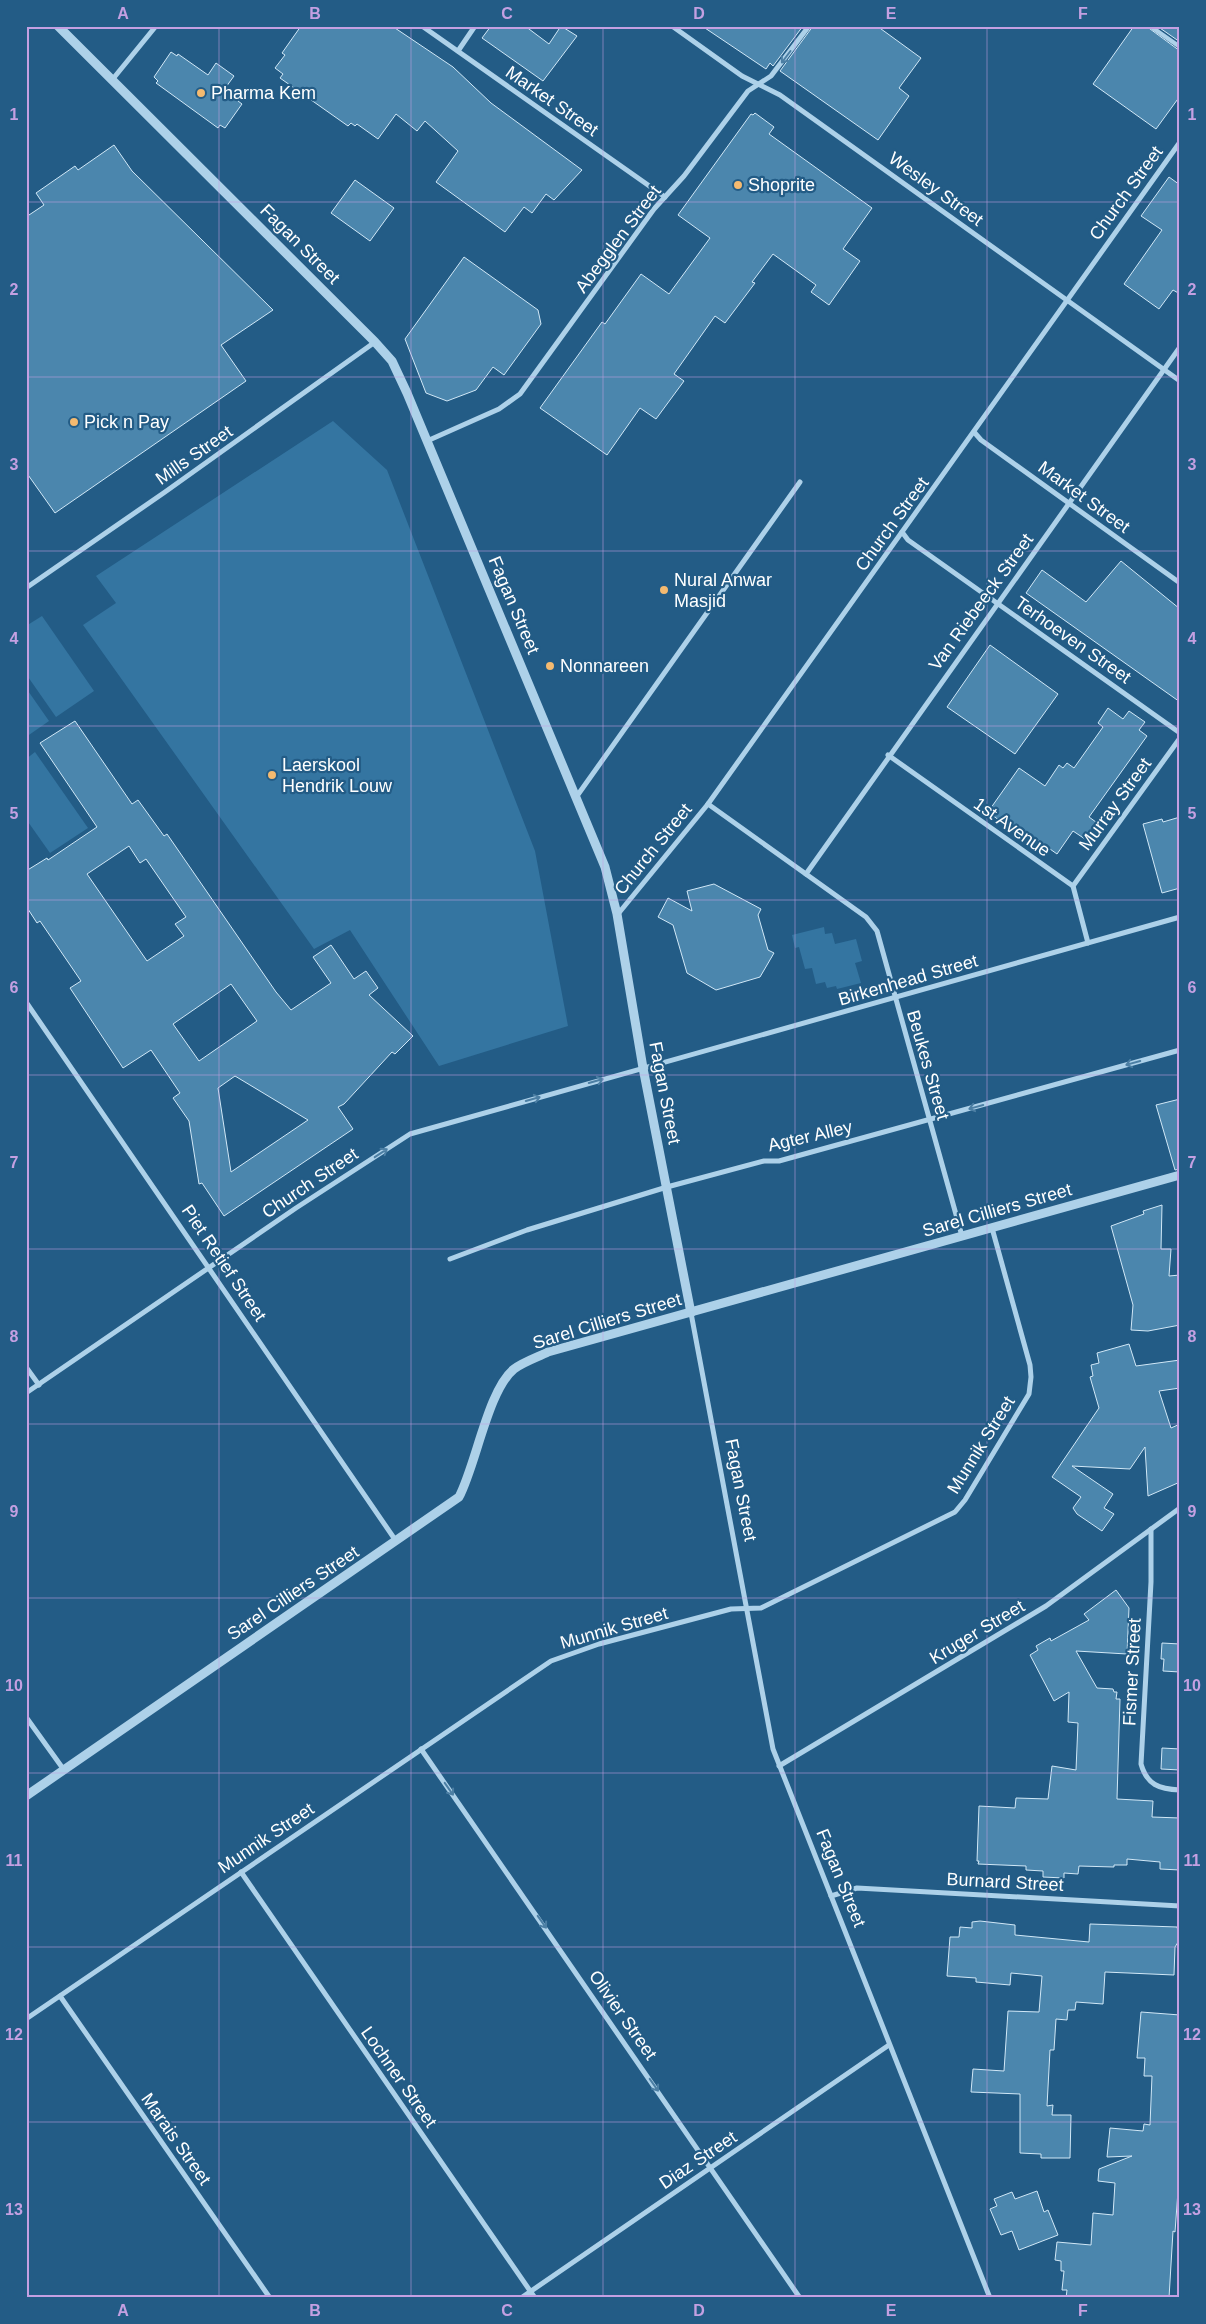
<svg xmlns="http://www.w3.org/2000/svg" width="1206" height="2324" viewBox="0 0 1206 2324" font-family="Helvetica,sans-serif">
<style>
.green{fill:#3475a1}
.building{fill:#4b86ad;stroke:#d1e8f7;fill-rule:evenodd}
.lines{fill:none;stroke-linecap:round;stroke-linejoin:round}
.pedestrian{stroke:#add1e9;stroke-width:4.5}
.minor{stroke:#add1e9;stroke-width:5}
.tertiary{stroke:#add1e9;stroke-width:9}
.oneway{stroke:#4c7fa4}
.grid{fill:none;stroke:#c4a0e2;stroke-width:1;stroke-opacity:0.55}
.poi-dot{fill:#f4ba70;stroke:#235c86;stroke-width:2}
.labels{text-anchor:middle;stroke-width:4.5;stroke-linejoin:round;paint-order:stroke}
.poi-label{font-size:18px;fill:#fff;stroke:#235c86;text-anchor:start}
.street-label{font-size:18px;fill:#fff;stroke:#235c86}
.neatline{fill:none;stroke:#c4a0e2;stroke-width:2}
.grid-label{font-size:16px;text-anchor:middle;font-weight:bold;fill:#c4a0e2}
</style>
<rect width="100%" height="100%" fill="#235c86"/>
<!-- green -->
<g class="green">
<polygon points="333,421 387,470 535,851 568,1026 439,1066 350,930 314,949 83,625 116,603 96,576"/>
<polygon points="42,616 94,691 56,717 26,674 26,626"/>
<polygon points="26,688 49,721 26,737"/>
<polygon points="35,752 88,828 50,853 26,819 26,759"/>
<polygon points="824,927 825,934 832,933 835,944 856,939 862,961 855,963 861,983 837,989 836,986 827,988 825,982 816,984 812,968 805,969 799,947 795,948 792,935"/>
</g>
<!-- building -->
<g class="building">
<polygon points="301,26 392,26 453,67 491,103 582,170 554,200 546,194 532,213 524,207 505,232 436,182 458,151 425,121 417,131 396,114 378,139 357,124 355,126 351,123 348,126 280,78 283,74 275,68 285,55 282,53"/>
<polygon points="491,26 525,26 549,44 561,26 577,36 543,81 482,38"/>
<polygon points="702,26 803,26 773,66 770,63 766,69"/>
<polygon points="813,26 877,26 921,58 899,88 909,96 878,140 780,71"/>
<polygon points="1134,26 1146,26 1180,51 1180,96 1156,129 1093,84"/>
<polygon points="1157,26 1180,26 1180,42"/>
<polygon points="171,52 177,56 178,54 208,75 216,63 234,76 226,87 240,98 238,101 242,104 225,128 220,125 218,128 156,83 158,81 154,77"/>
<polygon points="755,113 774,127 769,134 872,208 843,249 860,261 829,305 811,292 816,285 773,254 752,282 755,283 725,323 715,316 674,374 684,381 656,419 640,408 607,455 540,408 602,322 605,324 641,274 669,294 710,238 678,215 751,114 753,115"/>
<polygon points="114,145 132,171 273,310 221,345 246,381 55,513 26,472 26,217 44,205 36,193 75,166 78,170"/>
<polygon points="1169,177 1180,185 1180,294 1173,290 1159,309 1124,284 1162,230 1141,216"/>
<polygon points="355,180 394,208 370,241 331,213"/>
<polygon points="464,257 538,310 541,324 504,375 493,367 476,390 447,401 426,393 405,339"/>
<polygon points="1121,561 1180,609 1180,702 1026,593 1042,570 1086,602"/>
<polygon points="990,645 1058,694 1015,754 947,707"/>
<polygon points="1108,708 1123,719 1129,711 1145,722 1139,730 1147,736 1089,817 1100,825 1088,841 1073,831 1057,854 1015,824 1011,829 988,812 1019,768 1045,786 1059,765 1063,768 1067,763 1074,768 1103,727 1098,723"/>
<path d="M75 721 132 804 138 800 164 836 167 834 276 992 291 1010 331 983 313 957 331 945 354 979 366 971 378 988 369 995 413 1036 395 1054 392 1052 344 1104 338 1107 353 1129 224 1216 202 1183 199 1184 189 1121 173 1098 180 1093 151 1050 123 1068 70 988 81 981 40 921 37 923 26 906V871L47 858 48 860 97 827 40 743ZM129 846 140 863 146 859 186 917 175 924 184 936 147 961 87 874ZM231 984 257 1021 199 1061 173 1024ZM235 1076 308 1120 231 1172 218 1088Z"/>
<polygon points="1180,817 1180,888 1162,893 1143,824 1162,819 1163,822"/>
<polygon points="714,884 761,909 758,915 768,950 774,953 760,977 716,990 687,973 673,925 658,917 668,898 692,911 687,891"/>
<polygon points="1180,1099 1180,1169 1175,1170 1156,1105"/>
<polygon points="1162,1205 1161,1249 1171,1249 1169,1276 1180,1275 1180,1325 1148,1331 1131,1330 1133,1305 1111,1226 1144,1214 1143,1211"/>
<polygon points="1129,1344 1136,1366 1180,1360 1180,1388 1159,1391 1171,1428 1180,1424 1180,1482 1148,1496 1145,1447 1130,1469 1072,1466 1113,1494 1104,1508 1114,1514 1102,1531 1077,1514 1073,1508 1081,1497 1052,1477 1099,1408 1090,1377 1093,1376 1091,1365 1099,1363 1097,1353"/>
<polygon points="1116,1590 1129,1608 1127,1654 1076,1651 1097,1688 1113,1689 1114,1692 1117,1692 1116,1699 1120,1699 1117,1799 1153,1801 1152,1817 1180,1818 1180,1870 1160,1869 1160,1862 1127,1859 1127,1865 1114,1865 1114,1867 1079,1866 1078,1874 1064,1873 1064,1878 1043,1877 1043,1871 1026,1870 1026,1866 978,1864 979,1861 977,1861 979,1806 1015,1808 1016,1798 1048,1799 1052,1766 1076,1770 1078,1723 1068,1722 1069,1692 1054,1701 1030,1655 1038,1650 1036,1646 1050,1638 1051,1641 1089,1620 1084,1614"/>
<polygon points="1162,1643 1180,1644 1180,1672 1163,1671 1164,1659 1161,1659"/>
<polygon points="1162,1748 1180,1749 1180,1770 1161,1769"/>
<polygon points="980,1921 1015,1925 1015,1935 1089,1942 1090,1924 1177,1927 1180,1939 1175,1947 1174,1975 1105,1972 1103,2004 1076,2002 1075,2010 1068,2010 1067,2020 1056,2019 1054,2050 1050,2050 1047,2106 1053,2105 1052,2115 1071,2115 1070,2158 1041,2158 1041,2154 1020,2153 1020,2094 971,2092 973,2069 1004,2071 1008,2011 1039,2012 1042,1976 1011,1973 1010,1985 976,1982 976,1978 947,1976 950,1937 959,1937 960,1927 972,1928 972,1922"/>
<polygon points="1141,2012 1180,2015 1180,2192 1178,2191 1175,2232 1173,2231 1169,2298 1066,2298 1067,2290 1062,2290 1064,2271 1061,2271 1061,2261 1055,2260 1057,2242 1091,2245 1093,2213 1113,2215 1115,2183 1098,2181 1099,2169 1132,2156 1107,2157 1110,2128 1143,2131 1144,2124 1150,2125 1152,2076 1144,2076 1145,2058 1137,2058"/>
<polygon points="1037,2191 1044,2212 1048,2210 1058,2235 1019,2250 1012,2231 1001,2235 990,2209 997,2206 994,2199 1012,2192 1015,2199"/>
</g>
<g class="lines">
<!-- pedestrian -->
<polyline class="pedestrian" points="1150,26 1180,47"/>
<!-- minor -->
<g class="minor">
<polyline points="422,26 665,197"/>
<polyline points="672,26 742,76 780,95 1180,381"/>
<polyline points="458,51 475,26"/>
<polyline points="112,80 156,26"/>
<polyline points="974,432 981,440 1180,583"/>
<polyline points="427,441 499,409 520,394 654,209 684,176 748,91 771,76 809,26"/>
<polyline points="902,532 908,540 1180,733"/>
<polyline points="26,588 165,492 375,342"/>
<polyline points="888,755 1073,886 1088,943"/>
<polyline points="577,796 800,482"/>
<polyline points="708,804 866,917 877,931 962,1236"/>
<polyline points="806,874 1180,347"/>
<polyline points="1073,886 1180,738"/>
<polyline points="618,914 708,804 1180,142"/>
<polyline points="26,1002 396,1541"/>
<polyline points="450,1259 527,1230 667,1187 764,1161 779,1161 1180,1050"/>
<polyline points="691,1313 773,1749 990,2298"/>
<polyline points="26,1367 39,1385"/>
<polyline points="26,1393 296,1208 410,1134 1180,917"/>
<path d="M1151 1529V1582L1141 1764C1147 1785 1159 1789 1180 1790"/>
<polyline points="26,1717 64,1770"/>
<polyline points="421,1749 800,2298"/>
<polyline points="779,1766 1046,1606 1180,1508"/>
<polyline points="241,1872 535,2298"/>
<polyline points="831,1896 857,1888 1180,1906"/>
<polyline points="60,1996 270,2298"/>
<polyline points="26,2019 551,1661 599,1644 731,1609 761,1608 955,1512 965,1500 1029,1394 1031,1377 1030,1365 992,1228"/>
<polyline points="521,2298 889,2045"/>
</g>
<!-- tertiary -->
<g class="tertiary">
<polyline points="58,26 375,342 392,361 407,393 605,867 617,914 643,1068 691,1313"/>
<path d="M26 1796 459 1497C476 1465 488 1390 514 1369 523 1362 538 1357 548 1352L1180 1175"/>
</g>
</g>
<!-- one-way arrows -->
<defs><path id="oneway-shaft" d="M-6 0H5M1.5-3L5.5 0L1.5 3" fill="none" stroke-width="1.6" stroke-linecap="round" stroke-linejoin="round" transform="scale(1.25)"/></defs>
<g class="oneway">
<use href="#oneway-shaft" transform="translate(786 57) rotate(127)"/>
<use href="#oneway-shaft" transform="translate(1133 1063) rotate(165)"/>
<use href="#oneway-shaft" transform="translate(596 1081) rotate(-16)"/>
<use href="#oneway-shaft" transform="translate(533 1099) rotate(-16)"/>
<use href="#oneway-shaft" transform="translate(976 1107) rotate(165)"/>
<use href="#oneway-shaft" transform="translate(381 1153) rotate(-33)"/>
<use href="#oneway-shaft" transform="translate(449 1789) rotate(55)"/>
<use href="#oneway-shaft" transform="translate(542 1922) rotate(55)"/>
<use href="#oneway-shaft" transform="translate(654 2085) rotate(55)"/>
</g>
<!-- grid -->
<path class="grid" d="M219 26V2298M411 26V2298M603 26V2298M795 26V2298M987 26V2298M26 202H1180M26 377H1180M26 551H1180M26 726H1180M26 900H1180M26 1075H1180M26 1249H1180M26 1424H1180M26 1598H1180M26 1773H1180M26 1947H1180M26 2122H1180"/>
<!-- markers -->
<g class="poi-dot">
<circle cx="201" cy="93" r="5"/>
<circle cx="738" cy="185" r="5"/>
<circle cx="74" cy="422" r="5"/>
<circle cx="664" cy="590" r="5"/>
<circle cx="550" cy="666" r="5"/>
<circle cx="272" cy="775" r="5"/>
</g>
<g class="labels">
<!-- poi labels -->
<g class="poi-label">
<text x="211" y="99">Pharma Kem</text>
<text x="748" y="191">Shoprite</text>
<text x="84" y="428">Pick n Pay</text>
<text x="674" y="586">Nural Anwar<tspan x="674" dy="21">Masjid</tspan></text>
<text x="560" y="672">Nonnareen</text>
<text x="282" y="771">Laerskool<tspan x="282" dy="21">Hendrik Louw</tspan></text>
</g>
<!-- street labels -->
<g class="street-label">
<text transform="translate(552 101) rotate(35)" y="6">Market Street</text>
<text transform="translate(936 189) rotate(36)" y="6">Wesley Street</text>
<text transform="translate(1126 193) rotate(-54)" y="6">Church Street</text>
<text transform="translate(618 239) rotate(-53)" y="6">Abegglen Street</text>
<text transform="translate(300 244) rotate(45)" y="6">Fagan Street</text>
<text transform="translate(194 455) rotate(-35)" y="6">Mills Street</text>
<text transform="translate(1084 497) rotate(36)" y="6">Market Street</text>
<text transform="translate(892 524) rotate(-54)" y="6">Church Street</text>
<text transform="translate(981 602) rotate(-54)" y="6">Van Riebeeck Street</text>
<text transform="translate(514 605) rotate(67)" y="6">Fagan Street</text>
<text transform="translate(1073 640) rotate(35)" y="6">Terhoeven Street</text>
<text transform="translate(1115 804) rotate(-54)" y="6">Murray Street</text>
<text transform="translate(1012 827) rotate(35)" y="6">1st Avenue</text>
<text transform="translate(653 849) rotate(-51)" y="6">Church Street</text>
<text transform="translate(908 980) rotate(-16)" y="6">Birkenhead Street</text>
<text transform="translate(928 1065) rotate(74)" y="6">Beukes Street</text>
<text transform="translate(665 1093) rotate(79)" y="6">Fagan Street</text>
<text transform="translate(810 1136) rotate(-13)" y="6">Agter Alley</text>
<text transform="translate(310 1183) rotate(-34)" y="6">Church Street</text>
<text transform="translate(997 1210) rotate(-16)" y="6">Sarel Cilliers Street</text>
<text transform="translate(224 1263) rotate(56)" y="6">Piet Retief Street</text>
<text transform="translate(607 1321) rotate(-17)" y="6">Sarel Cilliers Street</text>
<text transform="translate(981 1445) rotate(-58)" y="6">Munnik Street</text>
<text transform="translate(741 1490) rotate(79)" y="6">Fagan Street</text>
<text transform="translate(293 1593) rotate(-34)" y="6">Sarel Cilliers Street</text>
<text transform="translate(614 1628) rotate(-16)" y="6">Munnik Street</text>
<text transform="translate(977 1632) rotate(-31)" y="6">Kruger Street</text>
<text transform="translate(1132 1672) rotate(-87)" y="6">Fismer Street</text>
<text transform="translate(266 1838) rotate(-34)" y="6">Munnik Street</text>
<text transform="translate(841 1878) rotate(68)" y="6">Fagan Street</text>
<text transform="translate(1005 1882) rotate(3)" y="6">Burnard Street</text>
<text transform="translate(623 2015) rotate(55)" y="6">Olivier Street</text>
<text transform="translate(399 2077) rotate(55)" y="6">Lochner Street</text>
<text transform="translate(176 2139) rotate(55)" y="6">Marais Street</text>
<text transform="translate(698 2160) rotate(-34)" y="6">Diaz Street</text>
</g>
</g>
<!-- border -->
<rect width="1206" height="2324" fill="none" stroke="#235c86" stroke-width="55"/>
<rect x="28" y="28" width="1150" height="2268" class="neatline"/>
<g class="grid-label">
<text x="123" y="19">A</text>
<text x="315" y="19">B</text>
<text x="507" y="19">C</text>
<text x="699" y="19">D</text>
<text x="891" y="19">E</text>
<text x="1083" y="19">F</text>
<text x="14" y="120">1</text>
<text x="1192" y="120">1</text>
<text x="14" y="295">2</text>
<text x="1192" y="295">2</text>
<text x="14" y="470">3</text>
<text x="1192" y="470">3</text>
<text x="14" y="644">4</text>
<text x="1192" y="644">4</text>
<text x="14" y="819">5</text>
<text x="1192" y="819">5</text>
<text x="14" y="993">6</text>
<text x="1192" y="993">6</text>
<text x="14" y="1168">7</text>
<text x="1192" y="1168">7</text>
<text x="14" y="1342">8</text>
<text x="1192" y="1342">8</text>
<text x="14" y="1517">9</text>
<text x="1192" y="1517">9</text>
<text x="14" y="1691">10</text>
<text x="1192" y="1691">10</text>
<text x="14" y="1866">11</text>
<text x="1192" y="1866">11</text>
<text x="14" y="2040">12</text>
<text x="1192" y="2040">12</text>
<text x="14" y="2215">13</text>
<text x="1192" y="2215">13</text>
<text x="123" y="2316">A</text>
<text x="315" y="2316">B</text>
<text x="507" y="2316">C</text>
<text x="699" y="2316">D</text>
<text x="891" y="2316">E</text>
<text x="1083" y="2316">F</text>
</g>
</svg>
